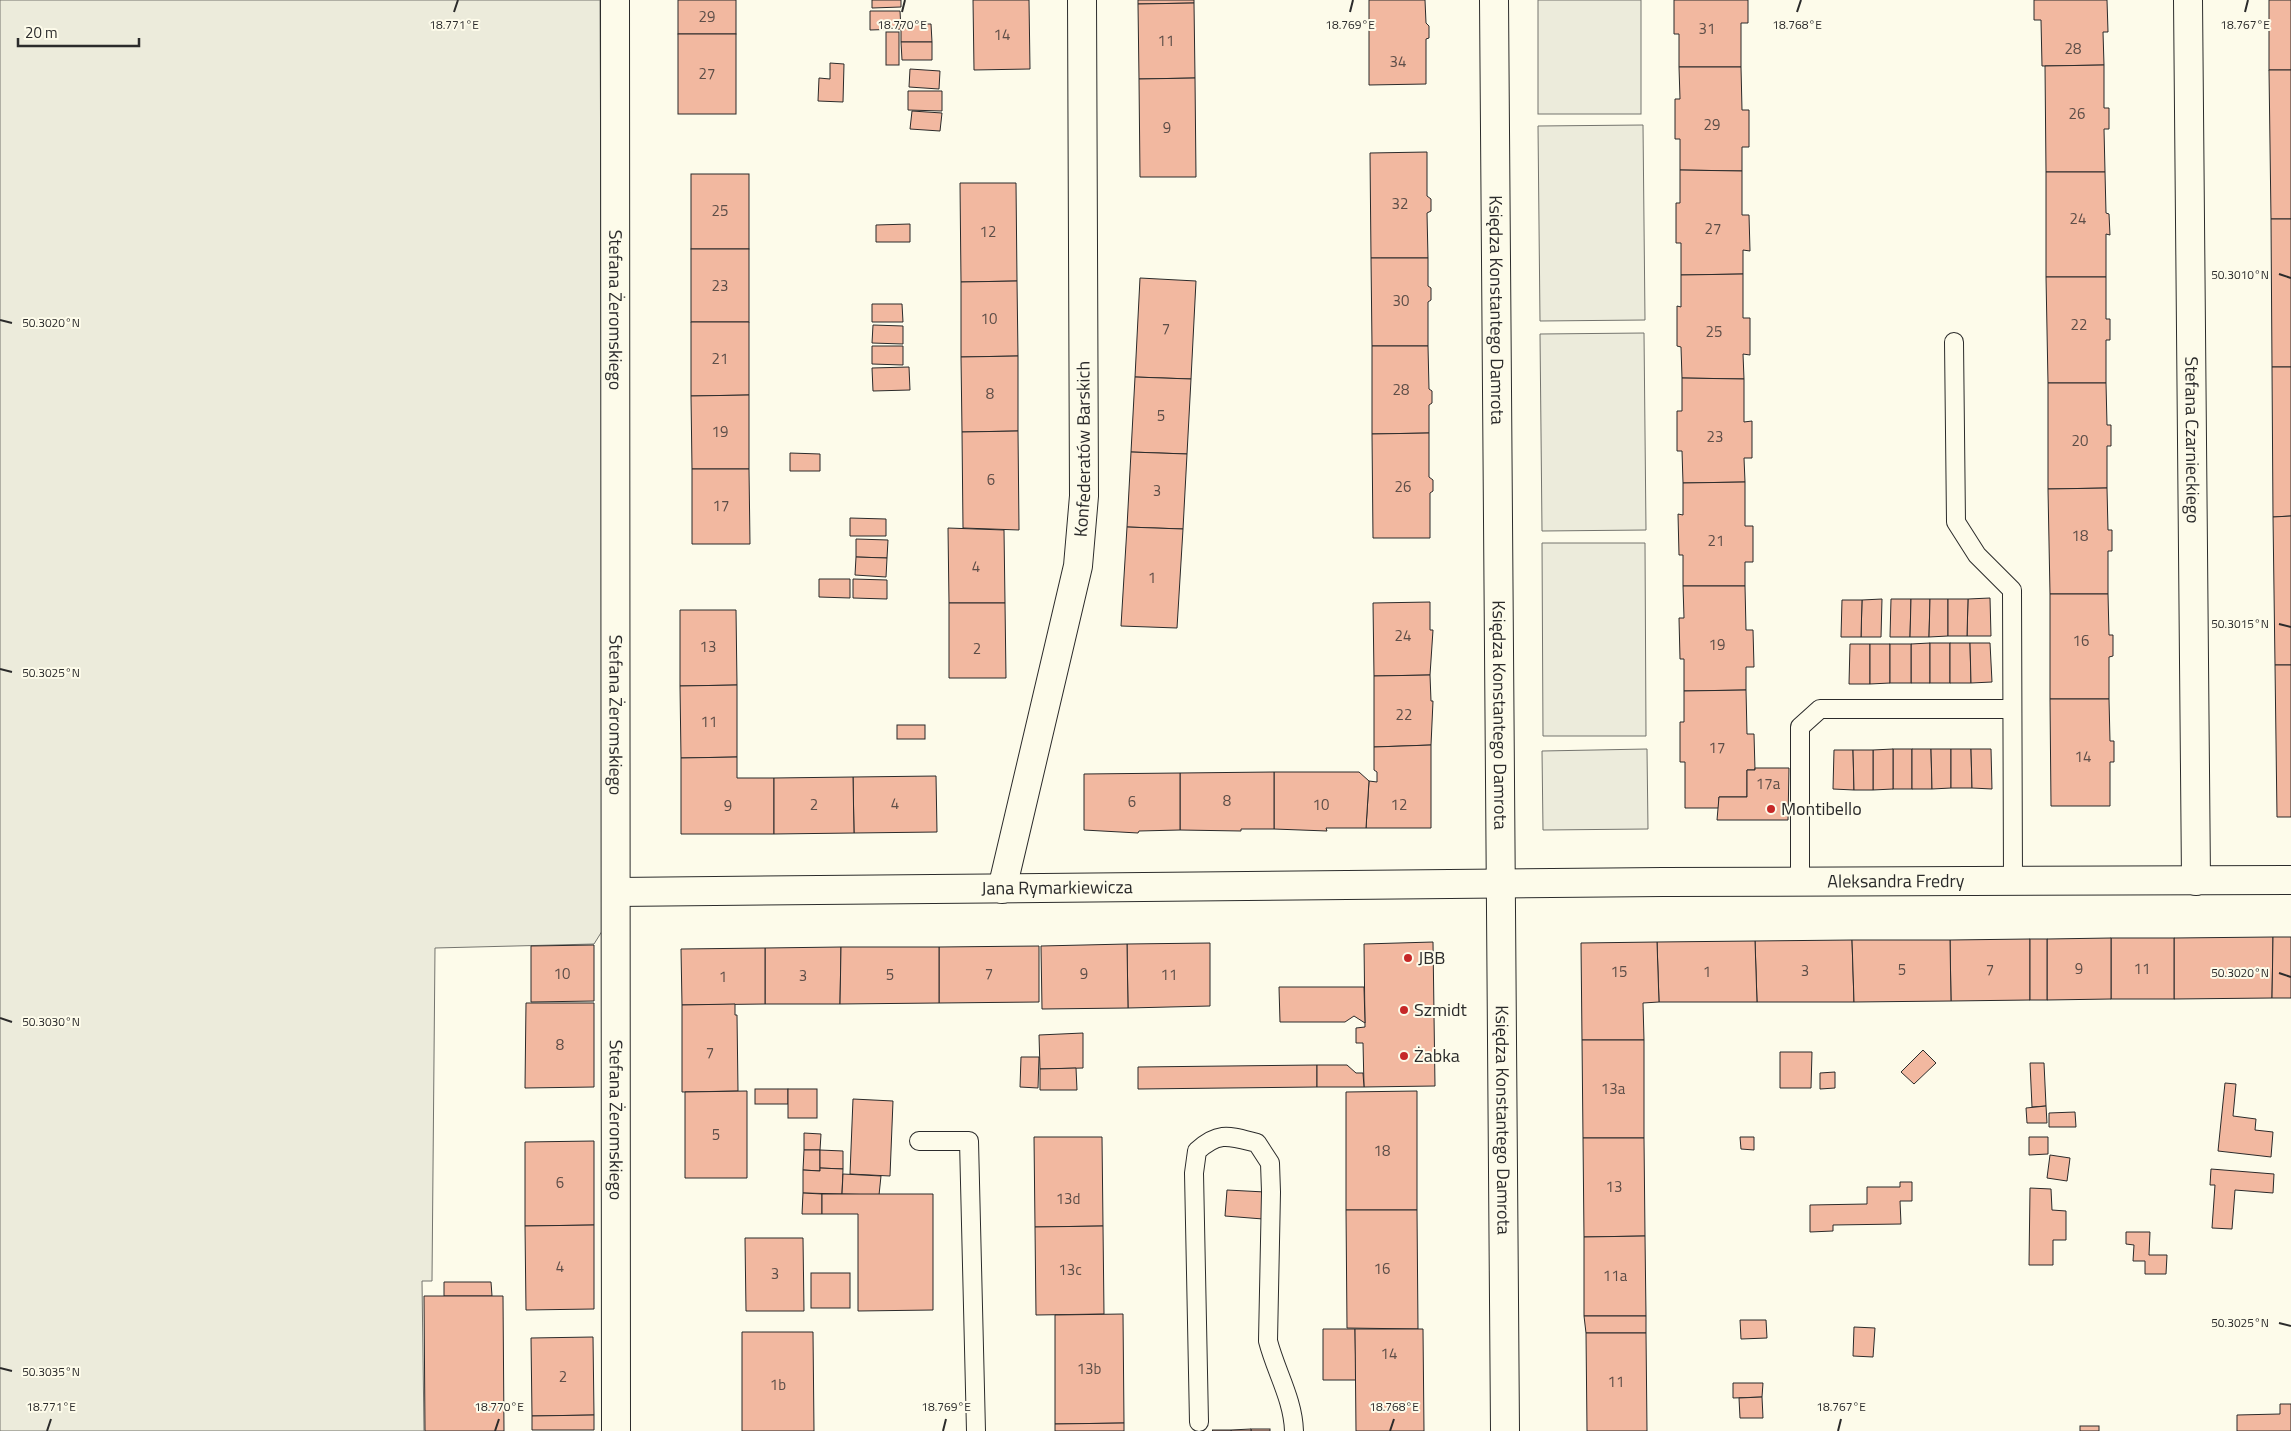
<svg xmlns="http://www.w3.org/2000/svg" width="2291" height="1431" viewBox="0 0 2291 1431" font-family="'Titillium Web',sans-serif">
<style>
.green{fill:#ecebdb;stroke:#74746e}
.building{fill:#f2b8a0;stroke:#2b2b2b}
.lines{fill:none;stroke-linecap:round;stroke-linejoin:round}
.service-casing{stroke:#2b2b2b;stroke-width:20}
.minor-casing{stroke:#2b2b2b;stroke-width:30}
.service{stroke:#fdfbea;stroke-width:18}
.minor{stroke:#fdfbea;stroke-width:28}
.ticks{fill:none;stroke:#2b2b2b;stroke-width:2}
.poi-dot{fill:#c62828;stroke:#fdfbea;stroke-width:2}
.labels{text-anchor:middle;stroke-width:4;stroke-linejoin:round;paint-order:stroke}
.number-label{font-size:15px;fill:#5d4e48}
.street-label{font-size:18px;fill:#2b2b2b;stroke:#fdfbea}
.poi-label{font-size:18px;fill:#2b2b2b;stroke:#fdfbea;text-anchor:start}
.ticks-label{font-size:12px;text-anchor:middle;fill:#2b2b2b;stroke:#fdfbea;stroke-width:4;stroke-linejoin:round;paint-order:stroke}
</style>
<rect width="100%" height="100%" fill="#fdfbea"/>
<!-- green -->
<g class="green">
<polygon points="0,0 600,0 604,928 594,944 435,948 432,1281 422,1281 424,1431 0,1431"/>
<rect x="1538" y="0" width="103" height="114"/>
<polygon points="1643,125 1645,320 1540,321 1538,126"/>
<polygon points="1644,333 1646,530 1542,531 1540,334"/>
<polygon points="1542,543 1645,543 1646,736 1543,736"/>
<polygon points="1647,749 1648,829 1543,830 1542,751"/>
</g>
<!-- building -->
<g class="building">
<rect x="678" y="0" width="58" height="34"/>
<polygon points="872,0 901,0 901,7 872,8"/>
<polygon points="973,0 1029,0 1030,69 974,70"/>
<polygon points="1138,0 1194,0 1194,3 1138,4"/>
<polygon points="1369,0 1425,0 1426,23 1429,26 1429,38 1426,39 1426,84 1369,85"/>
<polygon points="1674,0 1748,0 1748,23 1741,23 1741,67 1679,67 1679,34 1674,34"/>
<polygon points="2034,0 2107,0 2108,32 2103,32 2104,65 2042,66 2041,20 2034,20"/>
<rect x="2269" y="0" width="22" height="70"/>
<polygon points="1194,3 1195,78 1139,79 1138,4"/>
<polygon points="870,11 900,11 901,29 870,30"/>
<polygon points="901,24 931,24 932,42 901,42"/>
<rect x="886" y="32" width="13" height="33"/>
<rect x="678" y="34" width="58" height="80"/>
<polygon points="901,42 932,42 932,60 902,60"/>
<polygon points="830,63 844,64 843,102 818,101 819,78 830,79"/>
<polygon points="2104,65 2104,108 2109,108 2109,129 2104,129 2105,172 2046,172 2045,66"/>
<polygon points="1679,67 1741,67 1742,110 1749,110 1749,147 1742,147 1742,171 1680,170 1680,139 1675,139 1675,99 1680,99"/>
<polygon points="910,69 940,71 939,89 909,87"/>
<polygon points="2269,70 2291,70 2291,219 2271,219"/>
<polygon points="1195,78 1196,177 1140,177 1139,79"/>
<polygon points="908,91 942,91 942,111 908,110"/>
<polygon points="912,111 942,113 940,131 910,129"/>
<polygon points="1427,152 1427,196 1431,199 1431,211 1427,213 1428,258 1371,258 1370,153"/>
<polygon points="1680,170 1742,171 1742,215 1749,215 1750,251 1743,250 1743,274 1681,275 1681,243 1676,243 1676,203 1680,203"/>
<polygon points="2046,172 2105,172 2106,213 2109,214 2110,235 2106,234 2106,277 2046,277"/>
<rect x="691" y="174" width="58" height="75"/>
<polygon points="960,183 1016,183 1017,281 961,282"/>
<polygon points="2271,219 2291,219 2291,367 2272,367"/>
<polygon points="910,224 910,242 876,242 876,225"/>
<rect x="691" y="249" width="58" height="73"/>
<polygon points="1371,258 1428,258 1428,286 1431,288 1431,300 1428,302 1428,346 1372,346"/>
<polygon points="1743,274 1743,318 1750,318 1750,355 1743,354 1744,379 1682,378 1681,347 1677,346 1677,306 1681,307 1681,275"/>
<polygon points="2046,277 2106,277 2106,319 2110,319 2110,340 2106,340 2106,383 2048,383"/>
<polygon points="1140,278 1196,281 1191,379 1135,377"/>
<polygon points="1017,281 1018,356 961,357 961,282"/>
<polygon points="872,304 902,304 903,322 872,322"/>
<polygon points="691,322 749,322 749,395 691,396"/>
<polygon points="873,325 903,326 903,344 872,343"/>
<polygon points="872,346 903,346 903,365 872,364"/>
<polygon points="1372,346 1428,346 1429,389 1432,391 1432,403 1429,405 1429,433 1372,434"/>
<polygon points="1018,356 1018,431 962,432 961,357"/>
<polygon points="909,367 910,390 873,391 872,368"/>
<polygon points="2272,367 2291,367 2291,516 2273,517"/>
<polygon points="1135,377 1191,379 1187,454 1131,452"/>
<polygon points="1682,378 1744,379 1744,422 1752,421 1752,458 1744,458 1745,482 1683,483 1682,451 1677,451 1677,411 1682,411"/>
<polygon points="2048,383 2106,383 2107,425 2111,425 2111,446 2107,446 2107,488 2048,489"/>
<polygon points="749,395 749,469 692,469 691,396"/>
<polygon points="1018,431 1019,530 963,528 962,432"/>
<polygon points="1429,433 1429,477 1433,480 1433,491 1430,493 1430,538 1373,538 1372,434"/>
<polygon points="1131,452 1187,454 1183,529 1127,527"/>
<polygon points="790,453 820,454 820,471 790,471"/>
<polygon points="692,469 749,469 750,544 692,544"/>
<polygon points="1745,482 1745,526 1753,526 1753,562 1745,562 1745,586 1683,586 1683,555 1679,555 1678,514 1683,515 1683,483"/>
<polygon points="2107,488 2108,530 2112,530 2112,551 2108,551 2108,594 2050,594 2048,489"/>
<polygon points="2291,516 2291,665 2275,665 2273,517"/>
<polygon points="850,518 886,519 886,536 850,536"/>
<polygon points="1127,527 1183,529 1177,628 1121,626"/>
<polygon points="948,528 1004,530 1005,603 949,603"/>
<polygon points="856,539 888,540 887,558 856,557"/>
<polygon points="856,557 887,558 886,577 855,575"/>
<polygon points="819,579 850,579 850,598 819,597"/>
<polygon points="853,579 887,580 887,599 853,598"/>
<polygon points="1683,586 1745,586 1746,630 1753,630 1754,667 1746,667 1746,690 1684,691 1684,659 1680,659 1679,618 1684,618"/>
<polygon points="2050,594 2108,594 2109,635 2113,635 2113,656 2109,657 2109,699 2050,699"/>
<polygon points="1990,598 1991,636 1967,636 1968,599"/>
<polygon points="1882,599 1881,637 1861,637 1862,600"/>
<polygon points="1891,599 1911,599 1910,637 1890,637"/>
<polygon points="1911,599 1930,599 1929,637 1910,637"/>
<polygon points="1930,599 1948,599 1948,636 1929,637"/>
<polygon points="1948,599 1968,599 1967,636 1948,636"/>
<polygon points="1842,600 1862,600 1861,637 1841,637"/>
<polygon points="1430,602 1430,630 1433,630 1430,675 1374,676 1373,603"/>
<polygon points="949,603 1005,603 1006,678 949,678"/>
<polygon points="680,610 736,610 737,685 680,686"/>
<polygon points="1930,643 1930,683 1911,683 1911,644"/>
<rect x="1930" y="643" width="20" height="40"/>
<polygon points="1950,643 1970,643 1971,683 1950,683"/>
<polygon points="1970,643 1990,643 1992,682 1971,683"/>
<polygon points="1850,644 1870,644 1870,684 1849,684"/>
<polygon points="1870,644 1890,644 1890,683 1870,684"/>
<rect x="1890" y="644" width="21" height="39"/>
<polygon points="2275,665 2291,665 2291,817 2277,817"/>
<polygon points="1430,675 1431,701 1433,701 1431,745 1374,747 1374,676"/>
<polygon points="737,685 737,757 681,758 680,686"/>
<polygon points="1746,690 1747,734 1754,734 1755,770 1747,770 1747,797 1719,797 1719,808 1685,808 1685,762 1680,762 1680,722 1684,722 1684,691"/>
<polygon points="2050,699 2109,699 2110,741 2114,741 2114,762 2110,762 2110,806 2051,806"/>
<rect x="897" y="725" width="28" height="14"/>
<polygon points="1431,745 1431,828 1366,828 1369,781 1377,782 1377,772 1374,770 1374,747"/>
<rect x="1893" y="749" width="19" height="40"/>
<polygon points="1893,749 1893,789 1873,790 1873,750"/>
<polygon points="1912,749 1931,749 1932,789 1912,789"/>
<polygon points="1931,749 1951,749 1951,788 1932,789"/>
<polygon points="1951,749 1971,749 1972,788 1951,788"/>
<polygon points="1971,749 1991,749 1992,789 1972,788"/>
<polygon points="1834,750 1853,750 1854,790 1833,789"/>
<polygon points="1853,750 1873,750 1873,790 1854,790"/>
<polygon points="737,757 737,778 774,778 774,834 681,834 681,758"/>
<polygon points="1755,768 1789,768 1788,820 1717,820 1719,797 1747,797 1747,770 1755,770"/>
<polygon points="1274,772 1359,772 1369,781 1366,828 1326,828 1327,831 1274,829"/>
<polygon points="1274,772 1274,829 1241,829 1241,831 1180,830 1180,773"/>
<polygon points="1180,773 1180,830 1139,831 1138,833 1084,830 1084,774"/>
<polygon points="936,776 937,832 854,833 853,777"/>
<polygon points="853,777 854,833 774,834 774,778"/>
<polygon points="2273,937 2272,998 2174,999 2174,938"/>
<polygon points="2273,937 2291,937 2291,998 2272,998"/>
<rect x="2111" y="938" width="63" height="61"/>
<polygon points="2111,938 2111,999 2047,1000 2047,939"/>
<polygon points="2030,939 2030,1000 1951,1001 1950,940"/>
<rect x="2030" y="939" width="17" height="61"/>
<polygon points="1852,940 1854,1002 1757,1002 1755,941"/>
<polygon points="1852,940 1950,940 1951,1001 1854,1002"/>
<polygon points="1755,941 1757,1002 1659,1002 1657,942"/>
<polygon points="1433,942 1435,1086 1364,1087 1363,1043 1356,1043 1356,1028 1365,1027 1364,944"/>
<polygon points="1657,942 1659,1002 1643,1003 1644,1040 1582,1040 1581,943"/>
<polygon points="1210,943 1210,1006 1128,1008 1127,944"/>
<polygon points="1127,944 1128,1008 1042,1009 1041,946"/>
<polygon points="594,945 594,1001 531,1002 531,946"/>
<polygon points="1039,946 1039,1002 939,1003 939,947"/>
<polygon points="841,947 840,1004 765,1004 765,948"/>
<polygon points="841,947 939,947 939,1003 840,1004"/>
<polygon points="765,948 765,1004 682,1005 681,949"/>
<polygon points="1279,987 1364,987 1365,1023 1354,1016 1345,1022 1280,1022"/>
<polygon points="526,1003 594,1003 594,1087 525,1088"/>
<polygon points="735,1004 735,1015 737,1015 738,1091 682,1092 682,1005"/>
<polygon points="1083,1033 1083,1068 1040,1069 1039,1035"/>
<polygon points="1582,1040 1644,1040 1644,1138 1583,1138"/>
<polygon points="1923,1050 1936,1063 1914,1084 1901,1072"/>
<polygon points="1780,1052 1812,1052 1811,1088 1780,1088"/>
<polygon points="1021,1057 1039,1057 1038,1088 1020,1087"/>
<polygon points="2030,1063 2044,1063 2046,1106 2032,1107"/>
<polygon points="1317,1065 1317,1087 1138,1089 1138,1067"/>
<polygon points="1317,1065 1347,1065 1356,1073 1363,1073 1364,1087 1317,1087"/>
<polygon points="1076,1068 1077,1090 1040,1090 1040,1069"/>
<polygon points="1835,1072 1835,1088 1820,1089 1820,1073"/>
<polygon points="2225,1083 2236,1084 2233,1116 2256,1119 2255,1130 2273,1132 2271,1157 2218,1151"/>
<rect x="755" y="1089" width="33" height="15"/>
<rect x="788" y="1089" width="29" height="29"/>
<polygon points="747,1091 747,1178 685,1178 685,1092"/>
<polygon points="1417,1091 1417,1210 1346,1210 1346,1092"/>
<polygon points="853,1099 893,1101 890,1176 850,1174"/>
<polygon points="2046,1106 2047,1123 2027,1123 2026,1108"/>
<polygon points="2075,1112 2076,1127 2049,1127 2049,1113"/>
<polygon points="804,1133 821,1134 820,1150 804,1150"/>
<polygon points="1034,1137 1102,1137 1103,1226 1035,1227"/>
<polygon points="1740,1137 1754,1137 1754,1150 1741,1149"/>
<polygon points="2029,1137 2048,1137 2048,1154 2029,1155"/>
<polygon points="1583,1138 1644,1138 1645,1236 1584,1237"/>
<polygon points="594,1141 594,1225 525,1226 525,1142"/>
<polygon points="804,1150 820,1150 820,1171 803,1170"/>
<polygon points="820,1150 843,1151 843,1169 820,1168"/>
<polygon points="2050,1155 2070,1158 2067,1181 2047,1178"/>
<polygon points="820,1168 843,1169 842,1194 803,1193 803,1170 820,1171"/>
<polygon points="2211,1169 2274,1174 2273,1193 2235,1190 2232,1229 2212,1228 2215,1185 2210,1185"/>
<polygon points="843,1174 881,1176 879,1195 842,1194"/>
<polygon points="1900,1182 1912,1182 1912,1201 1900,1201 1901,1224 1833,1225 1833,1231 1810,1232 1810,1205 1867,1204 1867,1187 1900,1187"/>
<polygon points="2030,1188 2051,1189 2052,1210 2066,1211 2066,1240 2053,1240 2053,1265 2029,1265"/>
<polygon points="1227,1190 1265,1192 1263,1219 1225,1216"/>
<polygon points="803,1193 822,1194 822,1214 802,1214"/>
<polygon points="822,1194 933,1194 933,1310 858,1311 858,1214 822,1214"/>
<polygon points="1346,1210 1417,1210 1418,1329 1347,1328"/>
<polygon points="594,1225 594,1309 526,1310 525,1226"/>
<polygon points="1103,1226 1104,1314 1036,1315 1035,1227"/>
<polygon points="2126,1232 2150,1232 2149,1255 2167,1255 2166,1274 2145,1274 2145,1261 2133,1261 2134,1245 2126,1244"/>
<polygon points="1645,1236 1646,1316 1584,1316 1584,1237"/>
<polygon points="745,1238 803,1238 804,1311 746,1311"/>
<rect x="811" y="1273" width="39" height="35"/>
<polygon points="444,1282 491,1282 492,1296 444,1296"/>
<polygon points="424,1296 503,1296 504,1431 425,1431"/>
<polygon points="1123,1314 1124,1423 1055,1424 1055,1315"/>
<polygon points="1584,1316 1646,1316 1646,1333 1586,1333"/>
<polygon points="1740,1320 1766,1320 1767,1338 1741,1339"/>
<polygon points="1854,1327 1875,1328 1873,1357 1853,1356"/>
<polygon points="1323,1329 1355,1329 1356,1380 1323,1380"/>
<polygon points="1355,1329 1423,1329 1424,1431 1356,1431"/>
<polygon points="742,1332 813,1332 814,1431 742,1431"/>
<polygon points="1586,1333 1646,1333 1647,1431 1587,1431"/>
<polygon points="593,1337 594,1415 532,1416 531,1338"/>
<polygon points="1733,1383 1763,1383 1762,1397 1733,1398"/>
<polygon points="1762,1397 1763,1418 1740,1418 1739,1398"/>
<polygon points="2280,1404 2291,1404 2291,1431 2237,1431 2237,1415 2280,1414"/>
<polygon points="594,1415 594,1430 532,1430 532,1416"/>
<polygon points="1124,1423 1124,1431 1055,1431 1055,1424"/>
<rect x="2080" y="1426" width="19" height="5"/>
<rect x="1251" y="1429" width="19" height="2"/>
<polygon points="1251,1429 1251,1431 1231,1431 1231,1430"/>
<polygon points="1212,1430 1231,1430 1231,1431 1213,1431"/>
</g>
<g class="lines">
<defs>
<g id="service">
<polyline points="1954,342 1956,522 1977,555 2012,590 2013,881"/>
<polyline points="1800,882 1800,727 1820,709 2012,709"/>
<polyline points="919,1141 969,1141 976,1431"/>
<path d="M1199 1422 1194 1173 1197 1151C1219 1131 1229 1136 1257 1143L1270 1163 1271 1192 1268 1341C1276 1372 1293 1399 1294 1431"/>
</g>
<g id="minor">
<path id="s1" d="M615 0 616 1431"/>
<path id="s2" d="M1494 0 1505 1431"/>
<path id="s3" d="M2188 0 2196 881"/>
<path id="s4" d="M1002 889 1078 566 1084 496 1082 0"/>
<path id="s5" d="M616 892 1663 882 2291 880"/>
</g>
</defs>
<!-- service casing -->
<use href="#service" class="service-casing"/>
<!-- minor casing -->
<use href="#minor" class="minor-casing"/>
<!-- service -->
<use href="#service" class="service"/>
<!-- minor -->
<use href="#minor" class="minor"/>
</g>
<!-- ticks -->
<path class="ticks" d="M454 12 458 0M902 12 905 0M1350 12 1353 0M1797 12 1801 0M2245 12 2248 0M2279 274 2291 278M0 320 12 323M2279 624 2291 627M0 669 12 672M2279 973 2291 977M0 1018 12 1022M2279 1323 2291 1326M0 1368 12 1371M47 1431 51 1419M495 1431 499 1419M943 1431 946 1419M1390 1431 1394 1419M1838 1431 1841 1419"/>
<!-- markers -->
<g class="poi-dot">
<circle cx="1771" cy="809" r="5"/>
<circle cx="1408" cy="958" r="5"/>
<circle cx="1404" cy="1010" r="5"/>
<circle cx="1404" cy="1056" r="5"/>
</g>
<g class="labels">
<!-- number labels -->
<g class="number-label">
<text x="707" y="22">29</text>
<text x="1707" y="34">31</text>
<text x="1002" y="40">14</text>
<text x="1166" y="46">11</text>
<text x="2073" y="54">28</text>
<text x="1398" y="67">34</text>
<text x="707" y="79">27</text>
<text x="2077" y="119">26</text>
<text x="1712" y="130">29</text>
<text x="1167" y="133">9</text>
<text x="1400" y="209">32</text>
<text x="720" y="216">25</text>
<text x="2078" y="224">24</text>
<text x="1713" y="234">27</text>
<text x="988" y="237">12</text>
<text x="720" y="291">23</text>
<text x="1401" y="306">30</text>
<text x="989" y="324">10</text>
<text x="2079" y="330">22</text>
<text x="1166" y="334">7</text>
<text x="1714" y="337">25</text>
<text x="720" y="364">21</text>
<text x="1401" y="395">28</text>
<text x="990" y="399">8</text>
<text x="1161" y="421">5</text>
<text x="720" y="437">19</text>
<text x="1715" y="442">23</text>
<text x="2080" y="446">20</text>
<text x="991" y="485">6</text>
<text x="1403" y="492">26</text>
<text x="1157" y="496">3</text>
<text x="721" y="511">17</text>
<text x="2080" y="541">18</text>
<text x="1716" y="546">21</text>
<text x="976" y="572">4</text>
<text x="1152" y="583">1</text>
<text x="1403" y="641">24</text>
<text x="2081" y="646">16</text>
<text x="1717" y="650">19</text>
<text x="708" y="652">13</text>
<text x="977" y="654">2</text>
<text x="1404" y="720">22</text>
<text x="709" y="727">11</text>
<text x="1717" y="753">17</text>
<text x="2083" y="762">14</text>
<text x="1768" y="789">17a</text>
<text x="1227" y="806">8</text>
<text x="1132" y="807">6</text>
<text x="895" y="809">4</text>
<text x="814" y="810">2</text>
<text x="1321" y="810">10</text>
<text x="1399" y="810">12</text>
<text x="728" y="811">9</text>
<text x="2079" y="974">9</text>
<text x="2142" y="974">11</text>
<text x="1902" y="975">5</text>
<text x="1990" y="975">7</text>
<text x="1805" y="976">3</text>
<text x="1619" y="977">15</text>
<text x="1707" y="977">1</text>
<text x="562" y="979">10</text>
<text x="989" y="979">7</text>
<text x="1084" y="979">9</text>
<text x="890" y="980">5</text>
<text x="1169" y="980">11</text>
<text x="803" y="981">3</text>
<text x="723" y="982">1</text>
<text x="560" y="1050">8</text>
<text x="710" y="1058">7</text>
<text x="1613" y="1094">13a</text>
<text x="716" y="1140">5</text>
<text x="1382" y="1156">18</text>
<text x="560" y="1188">6</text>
<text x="1614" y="1192">13</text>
<text x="1068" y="1204">13d</text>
<text x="560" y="1272">4</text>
<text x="1382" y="1274">16</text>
<text x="1070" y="1275">13c</text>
<text x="775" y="1279">3</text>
<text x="1615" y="1281">11a</text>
<text x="1389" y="1359">14</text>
<text x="1089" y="1374">13b</text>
<text x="563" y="1382">2</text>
<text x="1616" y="1387">11</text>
<text x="778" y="1390">1b</text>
</g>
<!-- street labels -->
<g class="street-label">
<text dy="6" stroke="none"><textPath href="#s1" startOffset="310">Stefana Żeromskiego</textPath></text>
<text dy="6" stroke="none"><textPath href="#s2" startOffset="310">Księdza Konstantego Damrota</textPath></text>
<text dy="6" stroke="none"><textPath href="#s3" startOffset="440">Stefana Czarnieckiego</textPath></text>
<text dy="6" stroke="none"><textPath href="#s4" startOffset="449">Konfederatów Barskich</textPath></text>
<text dy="6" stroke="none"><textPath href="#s1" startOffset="715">Stefana Żeromskiego</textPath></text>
<text dy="6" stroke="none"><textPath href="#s2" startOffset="715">Księdza Konstantego Damrota</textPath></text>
<text dy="6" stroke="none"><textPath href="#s5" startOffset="1280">Aleksandra Fredry</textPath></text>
<text dy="6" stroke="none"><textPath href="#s5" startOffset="441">Jana Rymarkiewicza</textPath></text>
<text dy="6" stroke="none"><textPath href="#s1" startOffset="1120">Stefana Żeromskiego</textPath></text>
<text dy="6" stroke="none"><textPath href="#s2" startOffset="1120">Księdza Konstantego Damrota</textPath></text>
</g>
<!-- poi labels -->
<g class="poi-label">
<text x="1781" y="815">Montibello</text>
<text x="1418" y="964">JBB</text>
<text x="1414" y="1016">Szmidt</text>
<text x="1414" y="1062">Żabka</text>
</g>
</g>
<g class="ticks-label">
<text x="454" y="29">18.771°E</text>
<text x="902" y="29">18.770°E</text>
<text x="1350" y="29">18.769°E</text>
<text x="1797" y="29">18.768°E</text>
<text x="2245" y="29">18.767°E</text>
<text x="2240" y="279">50.3010°N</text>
<text x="51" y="327">50.3020°N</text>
<text x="2240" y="628">50.3015°N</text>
<text x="51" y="677">50.3025°N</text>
<text x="2240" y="977">50.3020°N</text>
<text x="51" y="1026">50.3030°N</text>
<text x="2240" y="1327">50.3025°N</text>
<text x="51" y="1376">50.3035°N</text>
<text x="51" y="1411">18.771°E</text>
<text x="499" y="1411">18.770°E</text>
<text x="946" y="1411">18.769°E</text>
<text x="1394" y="1411">18.768°E</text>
<text x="1841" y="1411">18.767°E</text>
</g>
<!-- scale -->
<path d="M18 38v8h121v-8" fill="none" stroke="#2b2b2b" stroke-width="2.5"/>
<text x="25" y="38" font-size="15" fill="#2b2b2b" stroke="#fdfbea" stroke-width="4" paint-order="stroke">20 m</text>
</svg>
